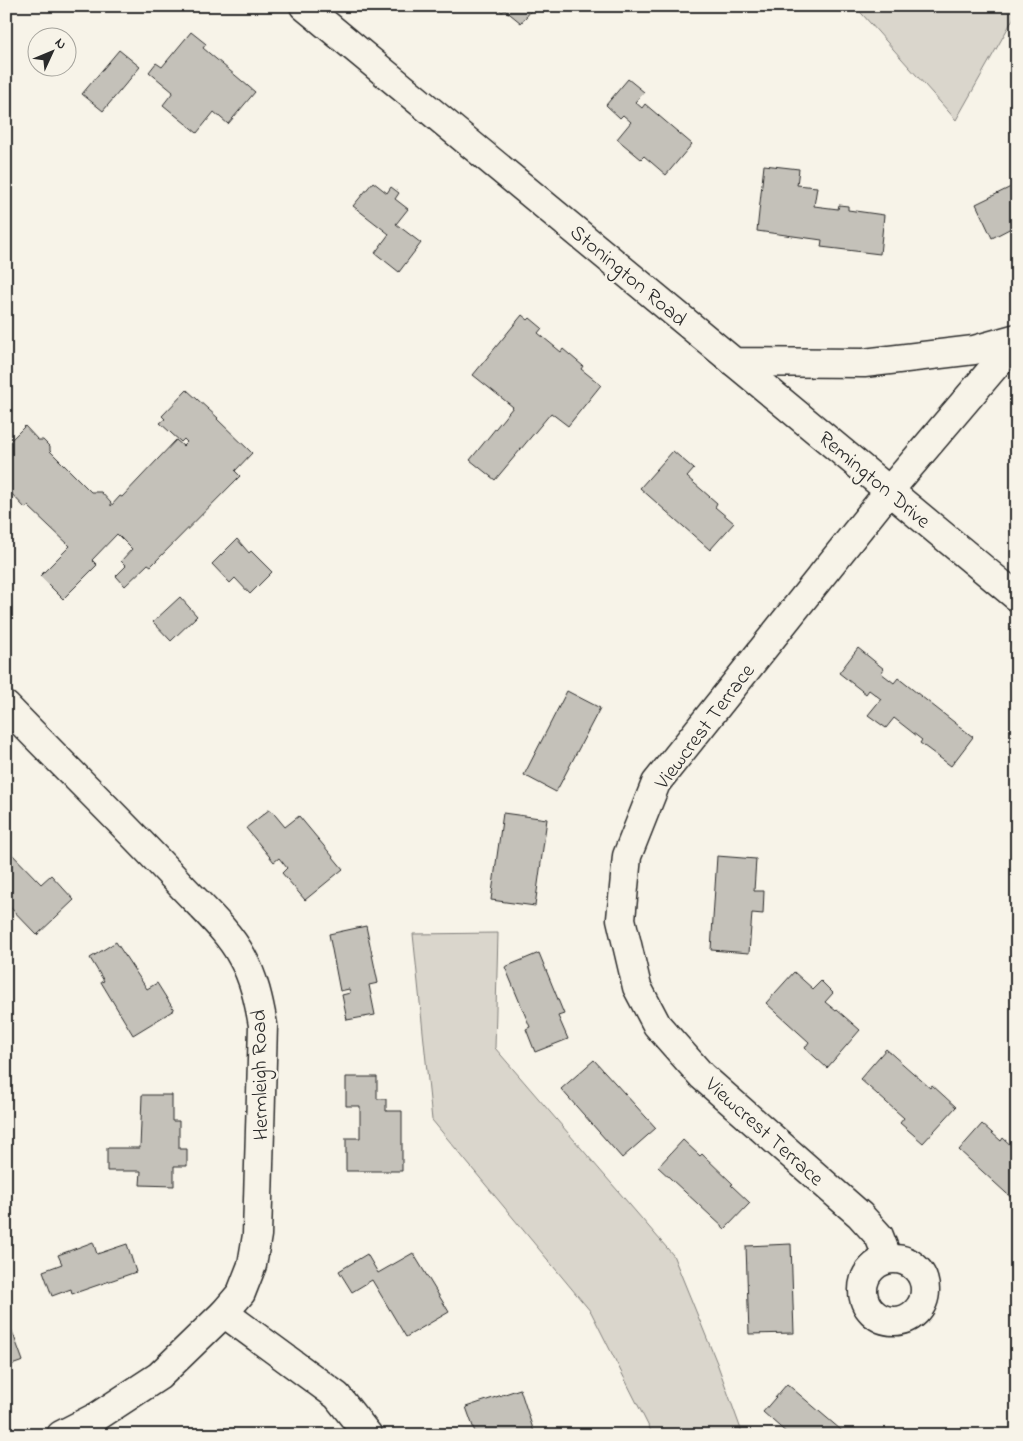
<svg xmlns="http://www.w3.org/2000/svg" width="1023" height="1441" viewBox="0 0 1023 1441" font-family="'Indie Flower',sans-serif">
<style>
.green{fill:#dad6cc;stroke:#82807c}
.building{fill:#c4c1b9;stroke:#2b2b2b}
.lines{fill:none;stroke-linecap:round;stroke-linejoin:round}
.minor-casing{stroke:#2b2b2b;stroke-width:31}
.minor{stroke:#f7f3e8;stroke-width:28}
.labels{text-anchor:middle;stroke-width:5;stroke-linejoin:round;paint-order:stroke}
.street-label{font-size:21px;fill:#2b2b2b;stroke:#f7f3e8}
</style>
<rect width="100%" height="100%" fill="#f7f3e8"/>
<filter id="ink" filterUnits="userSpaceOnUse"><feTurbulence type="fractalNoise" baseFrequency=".02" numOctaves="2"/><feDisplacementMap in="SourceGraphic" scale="10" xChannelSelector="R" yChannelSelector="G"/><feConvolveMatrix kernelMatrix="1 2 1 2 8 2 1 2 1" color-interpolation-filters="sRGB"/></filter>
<g filter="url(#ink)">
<!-- green -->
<g class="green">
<polygon points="855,6 1017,6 1017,12 956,120"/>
<polygon points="498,933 495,1048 673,1255 717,1363 743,1435 653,1435 591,1312 432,1120 413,934"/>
</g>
<!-- building -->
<g class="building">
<polygon points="495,6 535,6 521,23 505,10 502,12"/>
<polygon points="191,32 206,44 203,48 255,92 228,124 214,112 197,133 163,105 173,92 149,72 156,63 162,67"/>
<polygon points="119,50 140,67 103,111 82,94"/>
<polygon points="628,79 644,92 635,102 642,108 645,104 692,144 666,175 644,156 641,159 617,139 631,122 623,115 620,118 606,105"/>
<polygon points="764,165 799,169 797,185 817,187 814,206 838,209 839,205 848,206 848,210 884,215 880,254 821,247 822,240 757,231"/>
<polygon points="373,182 387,193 391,187 399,193 395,199 408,209 396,224 421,243 399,272 375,253 389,234 353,206"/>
<polygon points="1017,184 1017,225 992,238 976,204"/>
<polygon points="522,315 528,320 530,318 542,328 538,333 561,352 563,349 583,366 581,369 601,385 568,426 551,413 495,480 470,460 513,407 473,375"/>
<polygon points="187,390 218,418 217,419 252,453 235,471 240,476 151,566 148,564 125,586 116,576 126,566 121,561 132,549 117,534 92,560 97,565 63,599 40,576 70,546 28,506 25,508 9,491 8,492 6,491 6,445 25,426 38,440 43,440 50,447 50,451 91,492 101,492 111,503 111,506 120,496 122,497 176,440 183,446 187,442 184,439 181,442 160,423 165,419 162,416"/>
<polygon points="673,451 694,469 687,477 717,503 715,507 734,523 710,550 640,488"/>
<polygon points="237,539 249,553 251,551 272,572 250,594 235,578 230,583 212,564"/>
<polygon points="180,597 197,616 171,641 153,622"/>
<polygon points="858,648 884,669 881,673 894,683 898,678 973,737 951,766 920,743 922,740 894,718 886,728 868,715 881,699 869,690 866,694 839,673"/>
<polygon points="567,691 600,708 556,792 524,775"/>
<polygon points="270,809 285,827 299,816 343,869 305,900 282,873 287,868 279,858 274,862 246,828"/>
<polygon points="503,813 547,819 535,906 491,900"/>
<polygon points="6,848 41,884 51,875 74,900 37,935 6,903"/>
<polygon points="717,856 756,859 754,891 764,891 763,914 752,913 749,953 711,950"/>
<polygon points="366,926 378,983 369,985 375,1015 347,1020 342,995 350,993 349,989 340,991 329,934"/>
<polygon points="116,942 147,989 157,983 174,1010 133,1035 101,982 104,981 90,958"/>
<polygon points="539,953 564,1014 558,1016 568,1039 535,1052 526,1029 530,1027 505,967"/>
<polygon points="794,972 813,989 821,981 833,993 825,1002 836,1011 837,1010 860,1030 827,1068 805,1048 809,1042 766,1003"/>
<polygon points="886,1049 930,1088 932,1085 956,1107 923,1143 900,1123 904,1118 860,1079"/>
<polygon points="594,1060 656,1128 622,1158 561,1089"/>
<polygon points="346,1077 377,1077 377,1099 386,1099 386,1111 402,1111 402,1171 346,1171 346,1138 360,1138 360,1106 346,1106"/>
<polygon points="142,1095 172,1095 172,1121 179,1121 179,1149 187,1149 187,1166 174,1166 174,1186 140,1185 141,1171 107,1171 107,1148 140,1148"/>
<polygon points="982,1124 1001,1141 1003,1138 1017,1151 1017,1203 959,1150"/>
<polygon points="683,1140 700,1156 702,1154 733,1184 731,1185 750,1203 725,1229 658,1167"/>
<polygon points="93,1242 97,1254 127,1244 136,1272 72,1294 71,1289 52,1296 43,1271 62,1264 58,1255"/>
<polygon points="791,1244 794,1333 749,1334 746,1246"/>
<polygon points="413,1253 449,1312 406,1337 372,1280 352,1292 339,1271 367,1254 378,1273"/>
<polygon points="8,1320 23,1361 6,1367 6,1321"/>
<polygon points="787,1384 847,1435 789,1435 763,1412"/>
<polygon points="520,1389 535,1435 476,1435 466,1407"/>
<polygon points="221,1427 237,1435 217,1435"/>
</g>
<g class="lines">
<defs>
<g id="minor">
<polyline points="304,6 734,362 864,363 974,350 1017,338"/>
<polyline points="734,362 1017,597"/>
<path d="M6 706C63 765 122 822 178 882 199 905 228 930 242 957 254 978 259 1002 263 1025L257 1235 252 1265 241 1293 224 1313 159 1376 98 1416 61 1435"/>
<polyline points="888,1259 879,1236 860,1215 702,1076 657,1025 637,987 621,919 627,856 656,783 889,491 1017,340"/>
<circle cx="894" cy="1290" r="31"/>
<polyline points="224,1313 337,1396 368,1435"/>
</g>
</defs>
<!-- minor casing -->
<use href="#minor" class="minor-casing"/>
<!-- minor -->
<use href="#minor" class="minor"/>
</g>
</g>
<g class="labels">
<!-- street labels -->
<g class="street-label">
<text transform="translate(629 275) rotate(40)" y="7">Stonington Road</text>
<text transform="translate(875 479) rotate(40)" y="7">Remington Drive</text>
<text transform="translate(704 726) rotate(-53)" y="7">Viewcrest Terrace</text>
<text transform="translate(259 1075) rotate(-91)" y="7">Hermleigh Road</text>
<text transform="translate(765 1131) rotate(42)" y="7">Viewcrest Terrace</text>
</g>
</g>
<!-- margin -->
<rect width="1023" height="1441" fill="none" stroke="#f7f3e8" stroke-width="25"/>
<rect x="12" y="12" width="998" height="1416" fill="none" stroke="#2b2b2b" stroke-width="2" filter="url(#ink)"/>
<!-- north arrow -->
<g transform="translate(52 52) rotate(46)"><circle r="24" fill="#f7f3e8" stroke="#a5a39c"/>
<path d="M0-4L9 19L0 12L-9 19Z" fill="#2b2b2b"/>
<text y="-8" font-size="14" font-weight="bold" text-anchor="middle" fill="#2b2b2b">N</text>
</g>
</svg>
